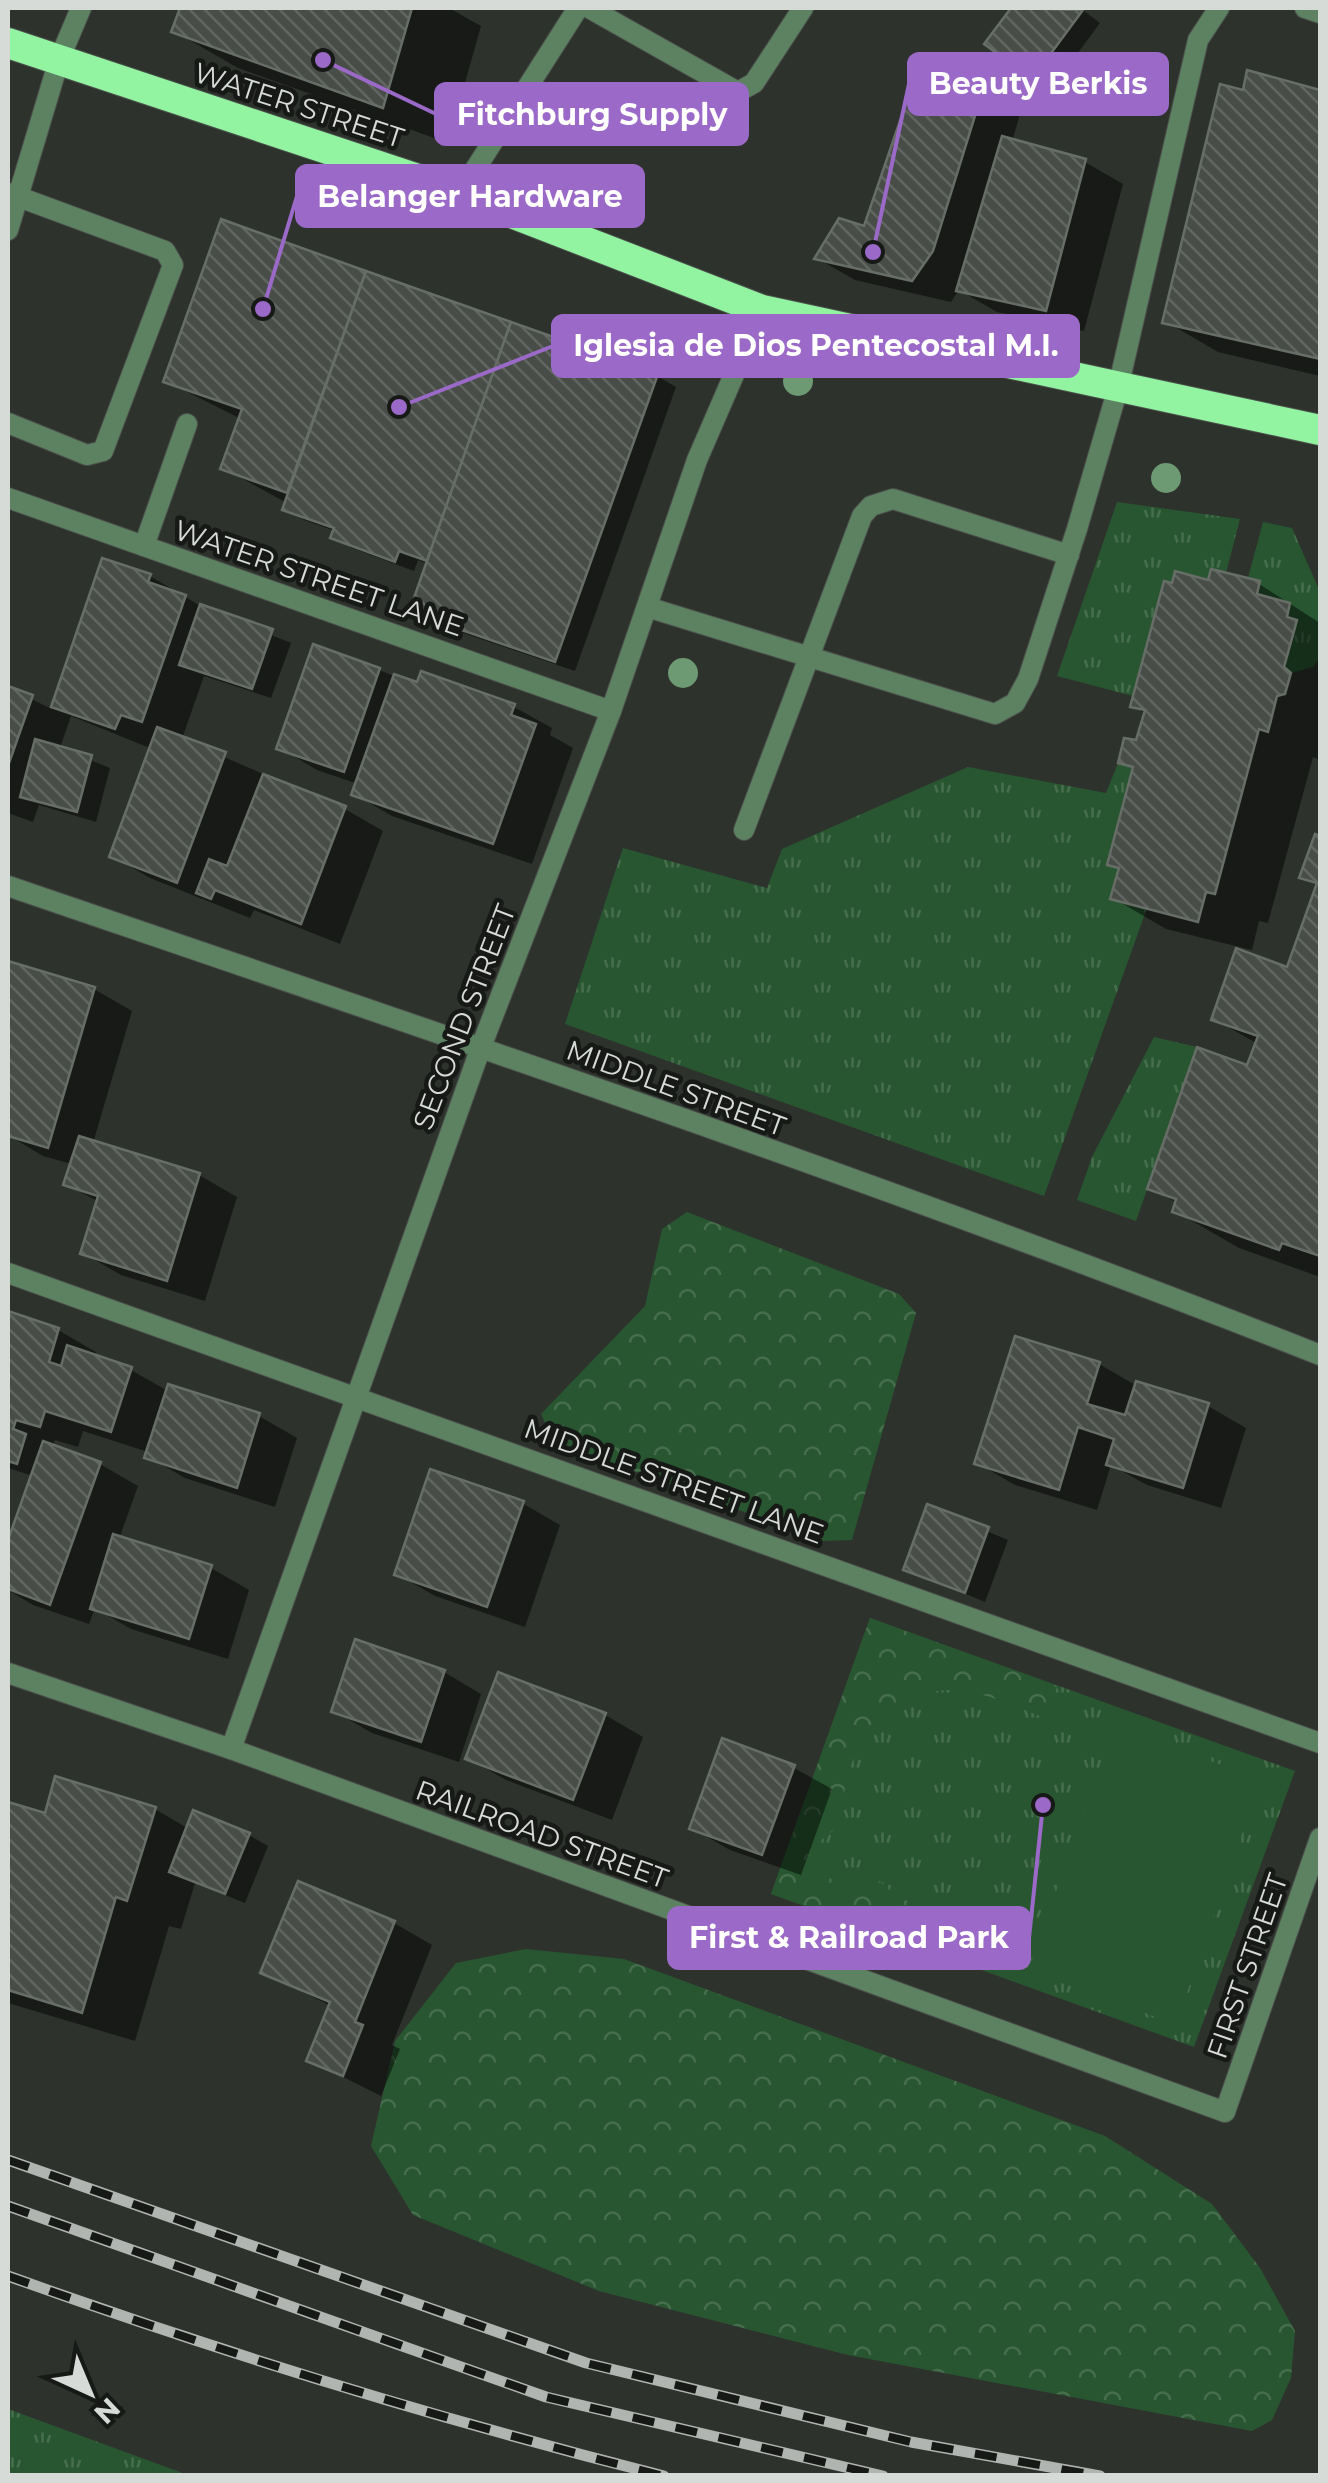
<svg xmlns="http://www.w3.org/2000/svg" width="1328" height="2483" viewBox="0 0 1328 2483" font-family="Montserrat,sans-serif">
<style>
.grass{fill:url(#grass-tufts)}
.forest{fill:url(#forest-crowns)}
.garden{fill:#285630}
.shadow{fill:#0007}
.building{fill:url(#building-back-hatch);stroke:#676d67;stroke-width:2.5}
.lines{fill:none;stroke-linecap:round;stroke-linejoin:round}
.lane-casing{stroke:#4c504c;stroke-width:22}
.street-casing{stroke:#4c504c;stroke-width:22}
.highway-casing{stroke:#4c504c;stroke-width:32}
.lane{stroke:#5c8261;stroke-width:20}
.street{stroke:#5c8261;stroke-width:20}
.highway{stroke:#92f4a1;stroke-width:30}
.rail-casing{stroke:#b1b5b1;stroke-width:11}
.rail{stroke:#171917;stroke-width:8;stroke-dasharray:22;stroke-linecap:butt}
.tree{fill:#6d9973}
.labels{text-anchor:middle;stroke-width:9;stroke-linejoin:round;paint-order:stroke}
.street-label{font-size:28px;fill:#d7dbd7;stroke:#171917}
.leader{fill:none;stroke:#9b69c7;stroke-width:4}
.callout-dot{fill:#9b69c7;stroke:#171917;stroke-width:4}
.callout{fill:#9b69c7;stroke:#9b69c7;stroke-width:4}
.callout-label{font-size:30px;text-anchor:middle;font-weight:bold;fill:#fff}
</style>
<defs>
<pattern id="grass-tufts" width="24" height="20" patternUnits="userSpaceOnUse" patternTransform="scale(2.5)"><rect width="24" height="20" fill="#285630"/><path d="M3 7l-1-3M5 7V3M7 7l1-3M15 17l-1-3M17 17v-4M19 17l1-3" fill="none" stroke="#466e4d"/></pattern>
<pattern id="forest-crowns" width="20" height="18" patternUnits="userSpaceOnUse" patternTransform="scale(2.5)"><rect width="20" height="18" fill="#285630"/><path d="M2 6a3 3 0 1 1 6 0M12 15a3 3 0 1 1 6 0" fill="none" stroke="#466e4d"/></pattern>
<pattern id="building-back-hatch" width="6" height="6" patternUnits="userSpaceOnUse" patternTransform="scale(2.5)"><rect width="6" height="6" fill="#484d48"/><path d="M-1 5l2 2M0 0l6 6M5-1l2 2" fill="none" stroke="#626662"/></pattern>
</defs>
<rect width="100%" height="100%" fill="#2d322d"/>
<!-- grass -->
<g class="grass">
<polygon points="1117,502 1240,519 1226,573 1211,569 1208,580 1175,571 1172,583 1164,581 1133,696 1057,676"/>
<polygon points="1263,522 1292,528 1320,592 1320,658 1313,667 1291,673 1284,667 1290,603 1257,594 1260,581 1248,578"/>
<polygon points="1118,763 1133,767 1107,865 1119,868 1111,899 1147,908 1044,1196 565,1024 623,848 767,888 782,849 968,767 1106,793"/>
<polygon points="1154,1037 1197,1047 1136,1221 1077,1200 1092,1157"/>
<polygon points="870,1618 1295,1771 1194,2047 771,1894"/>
<polygon points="8,2409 188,2475 8,2475"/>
</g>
<!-- forest -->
<g class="forest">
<polygon points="687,1212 899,1294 916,1313 852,1540 823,1541 553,1441 541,1414 645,1306 662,1229"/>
<path d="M870 1618 1057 1687 1045 1718C1015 1707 980 1689 948 1690 882 1693 836 1761 844 1822L806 1852 844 1893 871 1873 895 1895 916 1905 903 1940 771 1894Z"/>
<polygon points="526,1949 624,1959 1105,2136 1212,2204 1260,2268 1295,2331 1291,2378 1272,2420 1252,2431 848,2355 599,2291 413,2215 371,2146 395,2041 456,1963"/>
</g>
<!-- garden -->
<polygon class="garden" points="1114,1727 1261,1779 1176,2024 1028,1971"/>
<!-- shadow -->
<g class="shadow">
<polygon points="183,8 449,8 481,26 448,143 238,68 174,31"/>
<polygon points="1014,8 1080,8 1100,23 1052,88 987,43"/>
<polygon points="1249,73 1320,93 1320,376 1218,352 1165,321"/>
<polygon points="982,93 1020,114 1012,142 1085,162 1123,184 1084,331 997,312 959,290 951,302 855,280 818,259 865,229"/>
<polygon points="222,222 657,376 676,387 575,671 431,622 412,611 429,564 418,560 414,571 352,548 333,537 335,531 304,520 285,509 287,503 223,468 241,419 166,381"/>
<polygon points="104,561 150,576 204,608 291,643 271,698 204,676 182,739 345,809 383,831 340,944 254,910 250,918 150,878 112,856 152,749 71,716 60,748 110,768 96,822 39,805 33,822 8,813 8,688 52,709"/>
<polygon points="1209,583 1259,584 1320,623 1320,760 1313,757 1268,923 1259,921 1252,950 1166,929 1113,898 1121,870 1110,864 1135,770 1121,762 1138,743 1146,714 1133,706"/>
<polygon points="379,670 419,686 423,674 514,707 552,728 550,735 573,748 532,864 392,816 354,794 358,784 317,770 280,748"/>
<polygon points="1317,837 1320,838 1320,1277 1239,1248 1175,1211 1177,1203 1150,1187 1249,1068 1258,1044 1214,1019 1289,970 1318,886 1303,877"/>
<polygon points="8,964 94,989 132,1011 93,1143 199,1175 237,1197 205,1301 121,1275 83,1253 99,1202 66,1184 72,1164 43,1156 8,1135"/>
<polygon points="8,1314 58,1330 96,1352 95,1357 131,1370 168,1391 259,1416 297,1438 275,1507 185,1478 147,1456 148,1452 83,1431 78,1447 55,1440 52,1447 100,1464 138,1486 119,1539 211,1568 249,1590 228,1659 131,1629 95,1608 89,1624 33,1605 8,1590 8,1547 33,1476 8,1468"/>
<polygon points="1099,1364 1137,1386 1208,1406 1246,1428 1221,1508 1147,1485 1111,1465 1097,1510 1015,1485 977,1463"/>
<polygon points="522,1503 560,1525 525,1627 435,1596 397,1574"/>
<polygon points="929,1507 1008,1540 985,1602 906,1569"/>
<polygon points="444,1672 481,1694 459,1762 372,1733 334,1711"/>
<polygon points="605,1715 643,1737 612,1820 506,1780 468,1758"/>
<polygon points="724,1741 794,1768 832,1789 801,1875 730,1850 692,1828"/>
<polygon points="8,1805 46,1817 155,1809 189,1829 249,1835 268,1846 245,1903 195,1883 181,1929 169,1926 135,2041 8,2003"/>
<polygon points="299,1885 394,1923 432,1945 392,2045 400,2049 381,2096 309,2060 331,2006 263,1972"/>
</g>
<!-- building -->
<g class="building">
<polygon points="180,8 412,8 383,108 171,32"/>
<polygon points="1011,8 1083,10 1032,79 984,44"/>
<polygon points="1247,70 1320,90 1320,359 1162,323 1220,84 1243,90"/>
<polygon points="917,71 983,90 933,251 912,281 814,259 839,218 864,226"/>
<polygon points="1002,136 1086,159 1046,311 956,291"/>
<polygon points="221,219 366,271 287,493 220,469 242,409 163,382"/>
<polygon points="366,271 511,322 427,561 399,551 395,562 330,538 334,528 282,510"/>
<polygon points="511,322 658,374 555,662 409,612"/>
<polygon points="102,558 151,574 148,582 186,595 142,722 121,715 115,729 51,707"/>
<polygon points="1211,569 1260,581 1257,594 1290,603 1287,617 1297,620 1284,667 1291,673 1285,694 1277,696 1268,732 1259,729 1215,894 1206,892 1198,922 1110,899 1119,868 1107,865 1133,767 1118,763 1124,738 1136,740 1145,710 1130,707 1164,581 1172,583 1175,571 1208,580"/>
<polygon points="200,604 273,629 252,689 179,665"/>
<polygon points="313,644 380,668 344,772 276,749"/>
<polygon points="421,671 515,704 511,715 536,724 493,844 351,795 394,674 417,682"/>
<polygon points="8,686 33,695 8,766"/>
<polygon points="157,727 226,752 177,883 109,857"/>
<polygon points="35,739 92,755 77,812 20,797"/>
<polygon points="263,774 346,806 301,924 215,890 211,899 196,893 209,859 227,866"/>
<polygon points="1315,834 1320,836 1320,1256 1282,1243 1279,1250 1172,1212 1176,1199 1147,1189 1197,1047 1247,1065 1258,1036 1211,1020 1236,948 1287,967 1317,883 1299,878"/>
<polygon points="8,961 95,987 48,1148 8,1136"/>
<polygon points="79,1136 200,1173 167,1281 80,1254 98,1196 63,1185"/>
<polygon points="8,1311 59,1328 49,1362 61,1366 67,1345 132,1367 111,1432 45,1411 40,1427 16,1420 13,1429 26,1434 17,1464 8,1461"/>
<polygon points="1015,1336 1100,1362 1087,1404 1125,1415 1136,1381 1209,1403 1183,1488 1106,1465 1114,1439 1078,1427 1059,1490 974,1464"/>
<polygon points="168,1384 260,1413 237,1488 144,1458"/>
<polygon points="43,1441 101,1462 50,1605 8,1589 8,1540"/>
<polygon points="430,1469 524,1501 487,1607 394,1575"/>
<polygon points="927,1504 989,1527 965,1593 903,1570"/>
<polygon points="113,1534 212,1565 189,1639 90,1609"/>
<polygon points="355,1639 445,1670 421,1742 331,1712"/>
<polygon points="498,1672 606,1713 573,1800 465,1759"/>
<polygon points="722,1738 795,1765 762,1855 689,1829"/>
<polygon points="55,1776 156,1807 127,1901 116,1897 82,2013 8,1990 8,1802 45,1813"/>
<polygon points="193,1810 250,1833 225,1894 169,1872"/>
<polygon points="298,1881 395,1921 355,2022 363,2025 343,2076 306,2061 330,2002 260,1973"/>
</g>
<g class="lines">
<defs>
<g id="lane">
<polyline points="589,8 738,92 754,83 803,8"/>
<polyline points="1305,8 1320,13"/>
<polyline points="8,193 165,251 173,265 103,451 87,455 8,423"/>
<polyline points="8,230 59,60 81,8"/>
<polyline points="144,546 187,424"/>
<polyline points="647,607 995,714 1015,703 1028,679 1077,529 1118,388 1198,40 1219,8"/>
<polyline points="744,830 862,516 871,506 893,499 1069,555"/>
</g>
<g id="street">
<polyline points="460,193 578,8"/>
<polyline points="8,498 611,711"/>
<path d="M8 886C447 1036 888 1184 1320 1355"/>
<polyline points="8,1273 1320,1743"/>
<polyline points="8,1673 231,1749 1225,2112 1320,1838"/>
<polyline points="231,1749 481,1047 611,711 697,460 762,310"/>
</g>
<polyline id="highway" points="8,43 460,193 762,310 1320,430"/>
</defs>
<!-- lane casing -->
<use href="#lane" class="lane-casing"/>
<!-- street casing -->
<use href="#street" class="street-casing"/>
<!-- highway casing -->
<use href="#highway" class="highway-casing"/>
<!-- lane -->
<use href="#lane" class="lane"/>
<!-- street -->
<use href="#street" class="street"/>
<!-- highway -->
<use href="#highway" class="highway"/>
<defs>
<g id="rail">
<polyline points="8,2160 586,2363 911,2442 1100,2476"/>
<polyline points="8,2206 546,2397 883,2476"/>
<path d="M8 2276C223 2353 442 2420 664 2476"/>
</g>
</defs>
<!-- rail casing -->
<use href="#rail" class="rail-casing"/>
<!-- rail -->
<use href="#rail" class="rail"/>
</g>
<!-- trees -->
<g class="tree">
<circle cx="798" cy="381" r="15"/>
<circle cx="1166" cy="478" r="15"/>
<circle cx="683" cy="673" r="15"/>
</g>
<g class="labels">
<!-- street labels -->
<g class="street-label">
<text transform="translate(299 105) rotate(18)" y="10">WATER STREET</text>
<text transform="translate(319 578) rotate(19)" y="10">WATER STREET LANE</text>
<text transform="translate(464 1017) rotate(-69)" y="10">SECOND STREET</text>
<text transform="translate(676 1088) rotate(20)" y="10">MIDDLE STREET</text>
<text transform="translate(674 1481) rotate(20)" y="10">MIDDLE STREET LANE</text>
<text transform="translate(542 1834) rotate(20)" y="10">RAILROAD STREET</text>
<text transform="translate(1247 1966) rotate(-71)" y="10">FIRST STREET</text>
</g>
</g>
<!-- callouts -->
<path class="leader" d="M873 252L909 84M323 60L436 114M263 309L297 196M399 407L553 346M1043 1805L1029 1938"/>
<g class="callout-dot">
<circle cx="873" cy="252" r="10"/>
<circle cx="323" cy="60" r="10"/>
<circle cx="263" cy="309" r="10"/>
<circle cx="399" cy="407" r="10"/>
<circle cx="1043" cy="1805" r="10"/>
</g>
<g class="callout">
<rect x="909" y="54" width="258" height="60" rx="10"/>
<rect x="436" y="84" width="311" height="60" rx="10"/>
<rect x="297" y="166" width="346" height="60" rx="10"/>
<rect x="553" y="316" width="525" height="60" rx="10"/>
<rect x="669" y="1908" width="360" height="60" rx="10"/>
</g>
<g class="callout-label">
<text x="1038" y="94">Beauty Berkis</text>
<text x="592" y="125">Fitchburg Supply</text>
<text x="470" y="207">Belanger Hardware</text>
<text x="816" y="356">Iglesia de Dios Pentecostal M.I.</text>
<text x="849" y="1948">First &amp; Railroad Park</text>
</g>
<!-- border -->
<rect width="1328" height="2483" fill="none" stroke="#d7dbd7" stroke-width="20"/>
<!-- north arrow -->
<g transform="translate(90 2393) rotate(136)" stroke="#171917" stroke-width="8" paint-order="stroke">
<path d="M0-8L18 38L0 25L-18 38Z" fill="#d7dbd7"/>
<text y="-15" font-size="28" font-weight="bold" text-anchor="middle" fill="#d7dbd7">N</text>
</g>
</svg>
